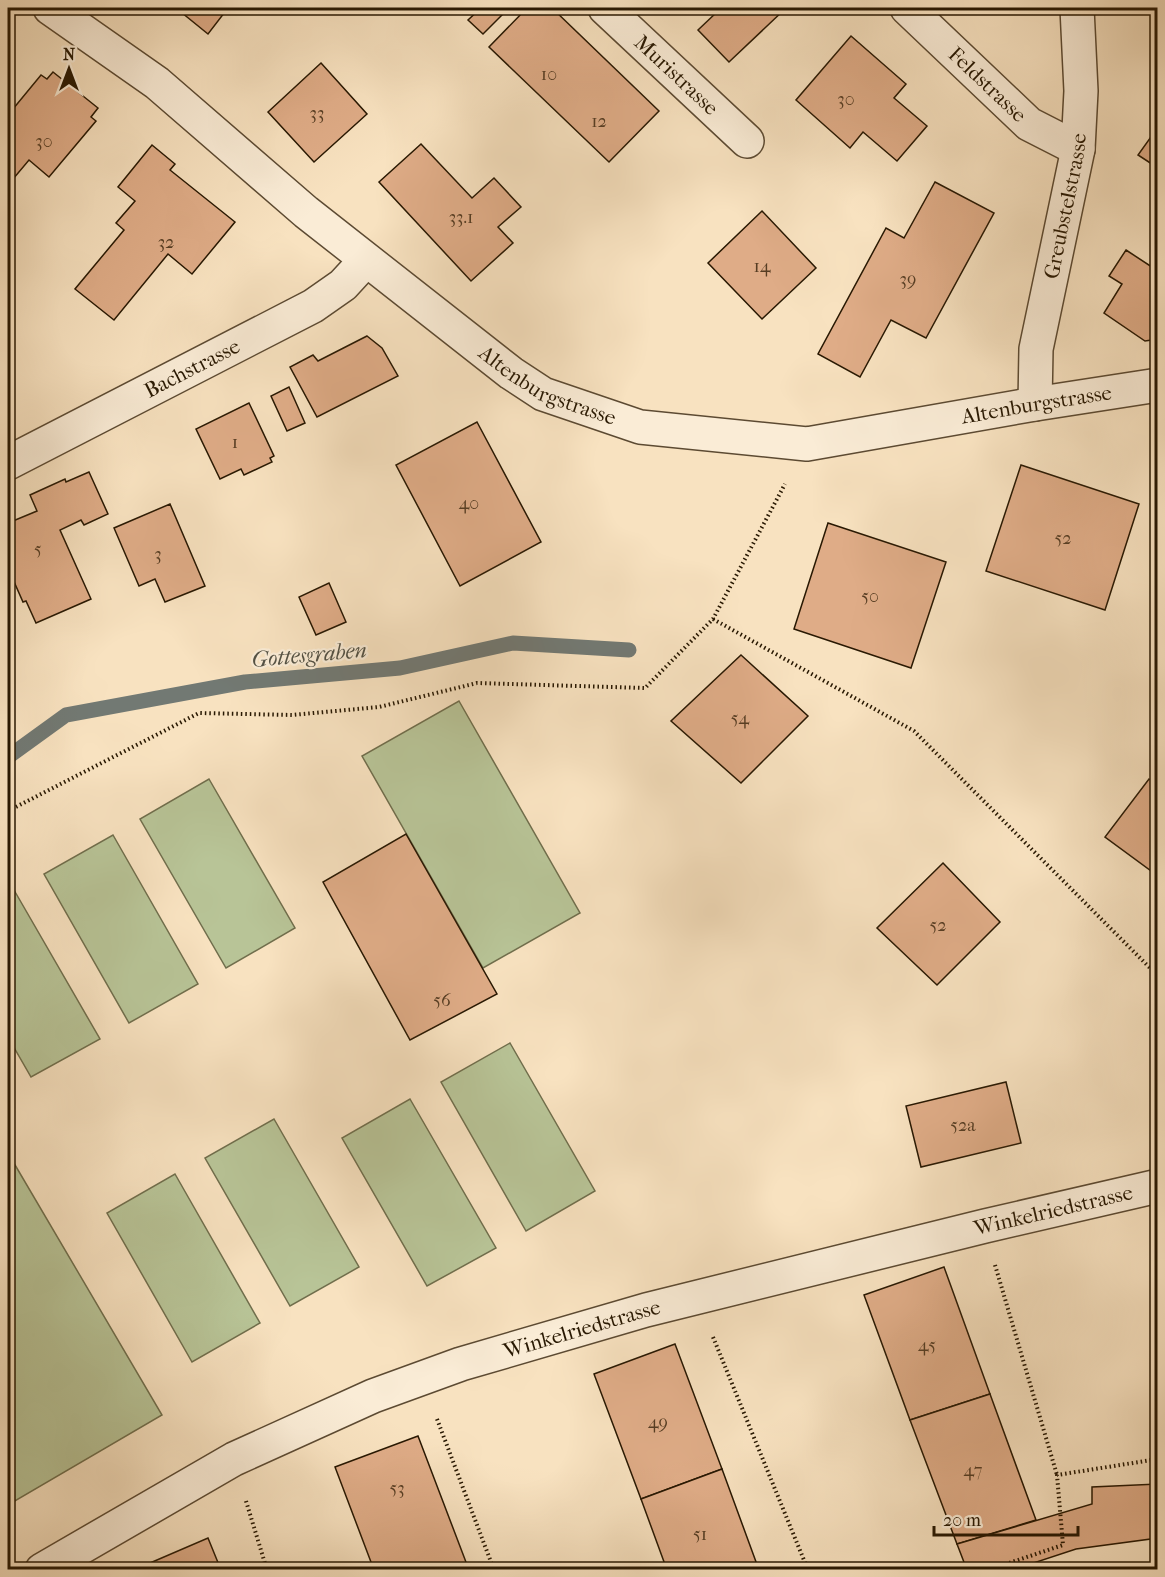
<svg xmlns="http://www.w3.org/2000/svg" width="1165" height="1577" viewBox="0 0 1165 1577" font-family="'IM FELL French Canon',serif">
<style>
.green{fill:#b8c497;stroke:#706e4c;stroke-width:1.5}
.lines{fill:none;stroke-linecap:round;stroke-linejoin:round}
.stream{stroke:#727973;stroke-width:15}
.building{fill:#dfac87;stroke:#281802;stroke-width:1.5}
.street-casing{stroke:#5c4a32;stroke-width:36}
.path{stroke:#281802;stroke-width:4;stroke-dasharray:1.5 3;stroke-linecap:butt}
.street{stroke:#faecd6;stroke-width:33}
.labels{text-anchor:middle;stroke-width:4.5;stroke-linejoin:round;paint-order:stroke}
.number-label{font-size:18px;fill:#563d23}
.street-label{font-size:21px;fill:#281802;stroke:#faecd6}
.water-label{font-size:22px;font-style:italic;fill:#535144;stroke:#faecd6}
</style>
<rect width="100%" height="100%" fill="#f8e2c0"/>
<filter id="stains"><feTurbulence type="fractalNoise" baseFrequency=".00333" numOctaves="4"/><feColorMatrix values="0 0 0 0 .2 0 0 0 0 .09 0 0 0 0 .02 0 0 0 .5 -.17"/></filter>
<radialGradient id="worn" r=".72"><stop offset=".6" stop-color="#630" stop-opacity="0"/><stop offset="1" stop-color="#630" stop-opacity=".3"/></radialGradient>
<!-- green -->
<g class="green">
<polygon points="459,701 580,913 483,968 362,756"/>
<polygon points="209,779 295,928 226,968 140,819"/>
<polygon points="113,835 198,984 129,1023 44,874"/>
<polygon points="14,890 100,1039 31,1077 8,1037 8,894"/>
<polygon points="510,1043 595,1191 526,1231 441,1082"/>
<polygon points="410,1099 496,1248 427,1286 342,1138"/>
<polygon points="274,1119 359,1267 290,1306 205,1158"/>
<polygon points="8,1153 162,1415 8,1505"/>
<polygon points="175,1174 260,1323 192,1362 107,1213"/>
</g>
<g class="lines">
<!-- stream -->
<polyline class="stream" points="8,757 66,715 245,682 400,668 513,643 629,650"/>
</g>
<!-- building -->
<g class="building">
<polygon points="176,8 228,8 208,34"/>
<polygon points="481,8 509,8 483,34 468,20"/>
<polygon points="527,8 552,8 659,111 609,162 489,47"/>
<polygon points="715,8 786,8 729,62 698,30 718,11"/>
<polygon points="851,36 906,84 894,98 927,126 897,161 863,132 850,148 796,100"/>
<polygon points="321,63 367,114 314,162 268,112"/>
<polygon points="53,72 98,108 91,117 96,121 49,177 29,160 8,185 8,115 41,75 47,79"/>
<polygon points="1158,127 1158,168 1138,155"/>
<polygon points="421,144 472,198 494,178 521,207 498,227 513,243 471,281 379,182"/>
<polygon points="152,145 175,164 170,170 235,222 192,274 168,254 114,320 75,289 124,230 116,223 135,201 118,187"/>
<polygon points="935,182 994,213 926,338 891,320 860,377 818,354 886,228 904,238"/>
<polygon points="762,211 816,268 762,319 708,263"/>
<polygon points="1126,250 1158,271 1158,339 1145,341 1104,313 1122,284 1109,276"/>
<polygon points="367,336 382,348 398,376 317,417 290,367 313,355 318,361"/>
<polygon points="289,387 305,423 287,431 271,396"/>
<polygon points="249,403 274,456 270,458 272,462 244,475 241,469 220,479 196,429"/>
<polygon points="477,422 541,542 460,586 396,465"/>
<polygon points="1021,465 1139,504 1105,610 986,571"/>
<polygon points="89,472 108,514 84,525 81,520 60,530 91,599 36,623 26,601 23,602 8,568 8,523 37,511 30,495 65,479 66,482"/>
<polygon points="170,504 205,586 165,602 155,579 139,586 114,528"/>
<polygon points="828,523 946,562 911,668 794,629"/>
<polygon points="329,583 346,622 316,635 299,597"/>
<polygon points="741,655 808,716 741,783 671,721"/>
<polygon points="1149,779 1158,785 1158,876 1105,837"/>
<polygon points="406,834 497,994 410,1040 323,882"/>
<polygon points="943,863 1000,922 937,985 877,928"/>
<polygon points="1006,1082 1021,1143 921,1167 906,1106"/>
<polygon points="944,1267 990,1394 910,1420 864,1295"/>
<polygon points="675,1344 722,1469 641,1499 594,1374"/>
<polygon points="990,1394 1036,1520 957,1544 910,1420"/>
<polygon points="418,1436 469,1570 374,1570 335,1467"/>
<polygon points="722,1469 759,1570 667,1570 641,1499"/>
<polygon points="1158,1484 1158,1538 1076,1549 1012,1570 967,1570 957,1544 1092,1504 1092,1487"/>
<polygon points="208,1538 221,1570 144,1570 143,1566"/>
</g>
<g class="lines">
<defs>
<g id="street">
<path id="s1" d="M50 8 157 83 306 212 511 373 543 394 640 427 807 444 1035 404 1158 385"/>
<path id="s2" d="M605 8 747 141"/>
<path id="s3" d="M907 8 1029 124 1078 149"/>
<path id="s4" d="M1035 404 1036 349 1078 149 1081 91 1077 8"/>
<path id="s5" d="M8 463 313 306 343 285 366 260"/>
<path id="s6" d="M42 1570 234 1459 373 1396 461 1364 646 1310 985 1226 1158 1186"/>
</g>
</defs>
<!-- street casing -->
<use href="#street" class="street-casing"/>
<!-- path -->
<g class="path">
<polyline points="713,619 914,731 1158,976"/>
<polyline points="8,811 199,713 292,715 379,707 477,683 645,688 713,619 785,484"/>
<polyline points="995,1265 1057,1475"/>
<polyline points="713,1337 808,1570"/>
<polyline points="437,1419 494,1570"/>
<polyline points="246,1501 267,1570"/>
<polyline points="806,1565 916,1565 926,1570"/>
<polyline points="988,1570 1063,1545 1057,1475 1158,1459"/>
</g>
<!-- street -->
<use href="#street" class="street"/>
</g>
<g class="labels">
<!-- number labels -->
<g class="number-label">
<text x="549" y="80">10</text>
<text x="846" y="105">30</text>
<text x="317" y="119">33</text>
<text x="599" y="127">12</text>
<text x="44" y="147">30</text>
<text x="461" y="223">33.1</text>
<text x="166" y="248">32</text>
<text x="762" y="272">14</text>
<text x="908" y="285">39</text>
<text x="235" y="448">1</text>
<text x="469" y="509">40</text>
<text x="1063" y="544">52</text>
<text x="38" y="555">5</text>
<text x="158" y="560">3</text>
<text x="870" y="602">50</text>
<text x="740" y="724">54</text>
<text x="938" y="931">52</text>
<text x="442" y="1006">56</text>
<text x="963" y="1131">52a</text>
<text x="927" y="1351">45</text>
<text x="658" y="1428">49</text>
<text x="973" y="1476">47</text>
<text x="397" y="1494">53</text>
<text x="700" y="1540">51</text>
</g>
<!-- street labels -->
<g class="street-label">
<text dy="7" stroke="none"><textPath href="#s2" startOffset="98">Muristrasse</textPath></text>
<text dy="7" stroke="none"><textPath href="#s3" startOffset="111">Feldstrasse</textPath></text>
<text dy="7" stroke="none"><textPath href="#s4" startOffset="201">Greubstelstrasse</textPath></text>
<text dy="7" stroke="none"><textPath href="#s5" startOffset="207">Bachstrasse</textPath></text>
<text dy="7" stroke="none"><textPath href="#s1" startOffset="627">Altenburgstrasse</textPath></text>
<text dy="7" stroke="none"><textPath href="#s1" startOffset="1130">Altenburgstrasse</textPath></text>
<text dy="7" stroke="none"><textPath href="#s6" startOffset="1080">Winkelriedstrasse</textPath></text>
<text dy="7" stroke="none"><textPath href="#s6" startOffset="594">Winkelriedstrasse</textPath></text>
</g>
<!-- water labels -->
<g class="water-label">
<text transform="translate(309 654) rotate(-5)" y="8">Gottesgraben</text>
</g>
</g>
<!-- margin -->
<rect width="1165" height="1577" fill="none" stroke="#f8e2c0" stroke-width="30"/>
<rect x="9" y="9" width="1147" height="1559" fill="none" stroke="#281802" stroke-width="3"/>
<rect x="15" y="15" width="1135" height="1547" fill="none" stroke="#281802" stroke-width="1.5"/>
<!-- north arrow -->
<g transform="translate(69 69)" stroke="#faecd6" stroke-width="4.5" paint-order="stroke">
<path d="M0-4.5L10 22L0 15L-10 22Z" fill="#281802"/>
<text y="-9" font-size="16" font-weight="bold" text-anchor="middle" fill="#281802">N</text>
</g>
<!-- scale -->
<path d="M934 1526v9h144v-9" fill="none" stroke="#281802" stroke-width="3"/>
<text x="943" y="1526" font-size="18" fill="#281802" stroke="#faecd6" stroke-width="4.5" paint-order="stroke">20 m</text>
<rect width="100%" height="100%" filter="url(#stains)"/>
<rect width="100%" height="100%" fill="url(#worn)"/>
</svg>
